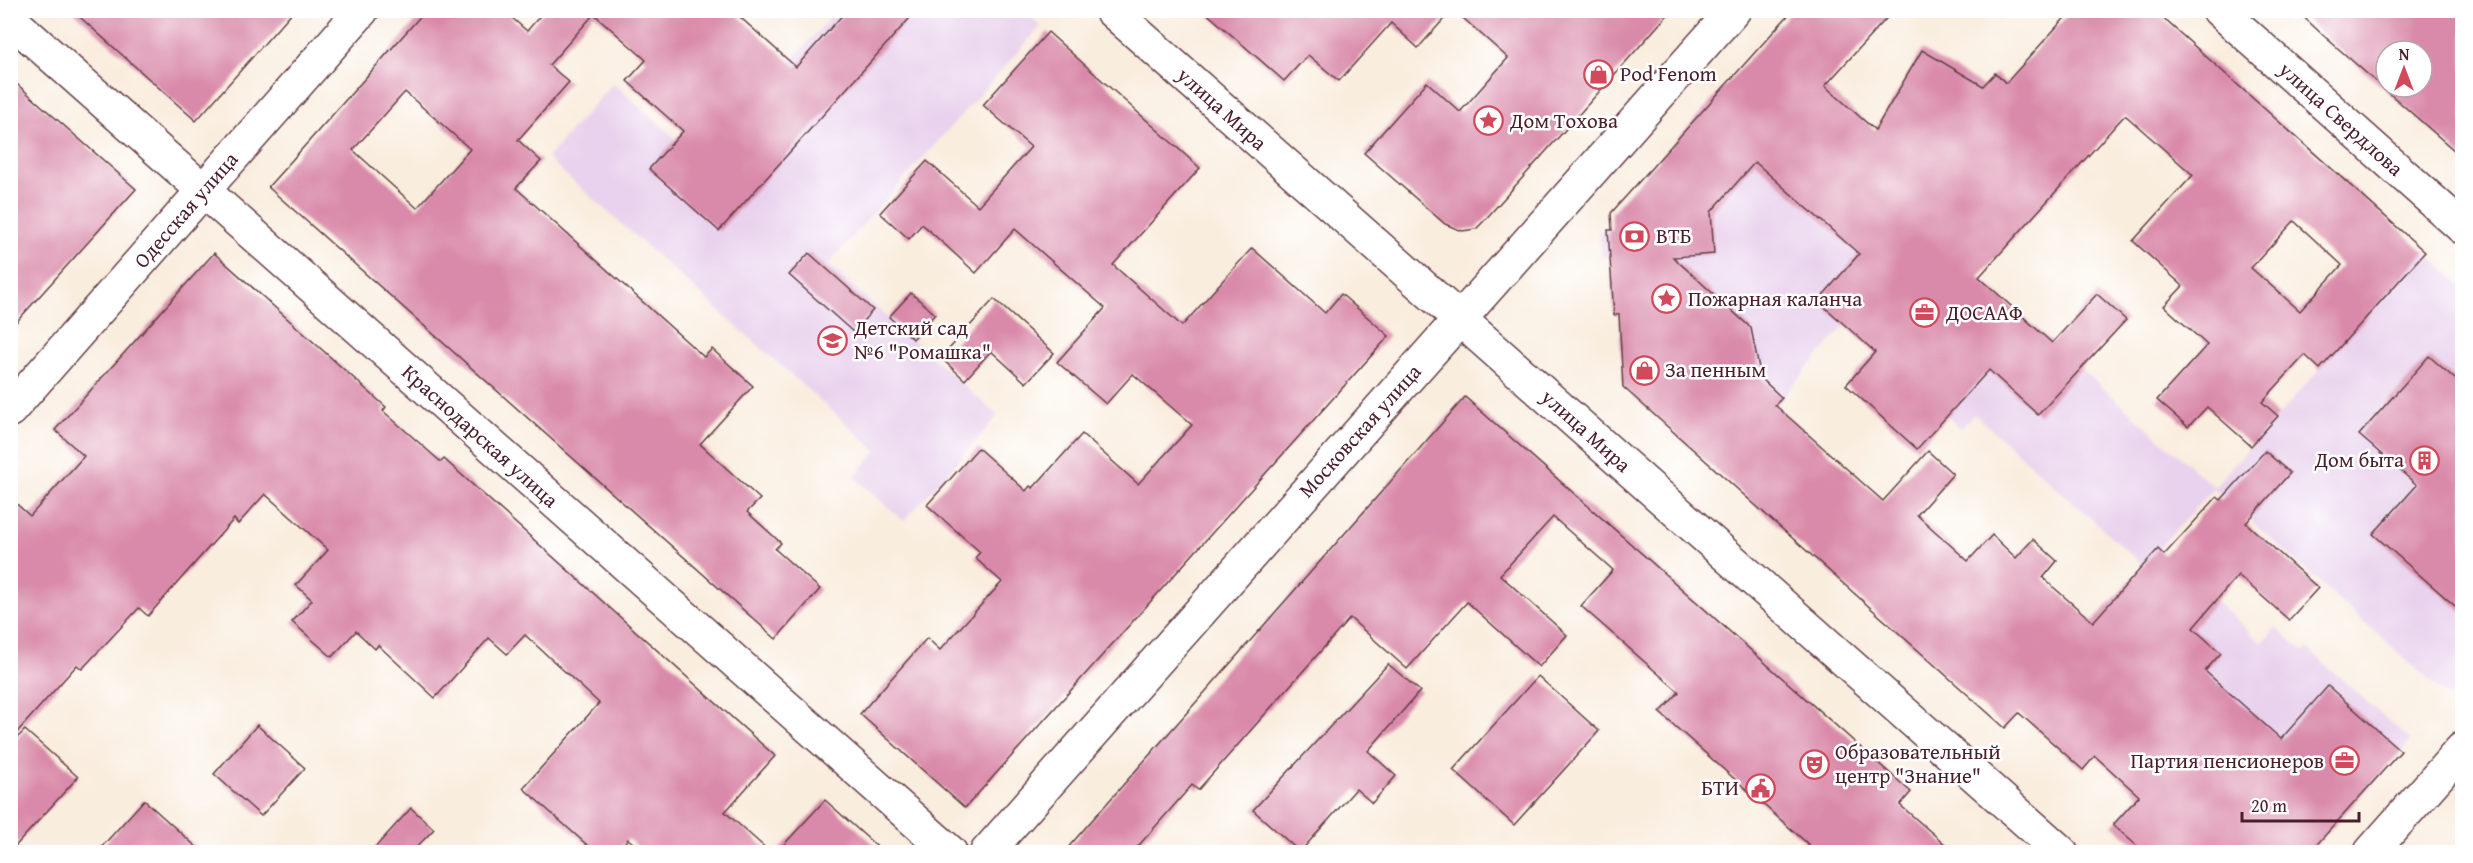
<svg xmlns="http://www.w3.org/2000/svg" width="2473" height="863" viewBox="0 0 2473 863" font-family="'Gentium Book Plus',serif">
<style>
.built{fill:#e9d2ed}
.building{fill:#d989a9;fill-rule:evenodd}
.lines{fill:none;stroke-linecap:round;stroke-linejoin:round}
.minor-casing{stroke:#643e46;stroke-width:36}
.tertiary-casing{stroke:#643e46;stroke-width:36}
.minor{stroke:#fff;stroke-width:33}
.tertiary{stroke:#fff;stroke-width:33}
.labels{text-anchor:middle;stroke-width:5;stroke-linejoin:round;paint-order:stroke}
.poi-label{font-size:21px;fill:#4a1f2b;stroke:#fff;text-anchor:start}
.street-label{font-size:21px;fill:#4a1f2b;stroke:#fff}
</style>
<rect width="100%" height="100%" fill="#fff"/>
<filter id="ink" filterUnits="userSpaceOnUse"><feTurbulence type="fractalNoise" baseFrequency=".0167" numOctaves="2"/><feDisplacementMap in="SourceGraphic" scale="12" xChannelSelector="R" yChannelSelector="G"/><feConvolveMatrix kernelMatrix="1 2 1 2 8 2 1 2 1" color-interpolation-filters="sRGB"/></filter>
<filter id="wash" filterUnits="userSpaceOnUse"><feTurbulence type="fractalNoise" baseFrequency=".008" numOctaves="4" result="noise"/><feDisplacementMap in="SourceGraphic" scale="24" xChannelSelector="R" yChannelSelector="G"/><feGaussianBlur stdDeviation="1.35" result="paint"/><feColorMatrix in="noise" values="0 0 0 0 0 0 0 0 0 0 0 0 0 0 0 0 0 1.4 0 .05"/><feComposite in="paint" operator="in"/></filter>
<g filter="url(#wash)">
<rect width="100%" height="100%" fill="#f9edde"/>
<!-- built -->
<g class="built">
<polygon points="836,11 1024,11 1041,26 828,264 998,416 904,521 854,477 877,451 547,158 613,83 676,139 765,39 790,62"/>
<polygon points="1743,66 2214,487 2425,252 2462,286 2462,683 2449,698 2214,488 2158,549 2262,643 2276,628 2304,652 2308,649 2411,741 2310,852 2266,852 2237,826 2172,671 2104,610 2143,565 1974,414 1960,428 1846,325 1765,417 1754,408 1706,461 1623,387 1619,315 1614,315 1613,256 1601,257 1599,231 1612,230 1611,213"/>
</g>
<g id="blocks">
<!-- building -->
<g class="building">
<polygon points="72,10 294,10 196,121"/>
<path d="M426 10H503L527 31 545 10H732L796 67 847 10H917L719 231 649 169 683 131 627 81 646 60 594 14 549 65 569 82 518 140 541 161 516 188 704 357 712 349 753 386 700 444 760 499 747 512 781 543 775 549 820 589 776 639 268 187ZM405 92 470 149 417 208 353 150Z"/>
<polygon points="1203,10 1452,10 1418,48 1391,23 1339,81 1308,55 1284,81"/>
<polygon points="1454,10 1672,10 1483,222 1476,229 1462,231 1445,224 1364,153 1427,82 1460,112 1508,58"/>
<path d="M1793 10H1894L1825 86 1875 130 1922 50 1983 86 1995 73 2006 83 2072 10H2154L2425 252 2320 369 2305 355 2262 402 2278 416 2251 446 2207 407 2188 427 2157 400 2207 345 2164 306 2183 286 2133 241 2193 175 2125 115 1979 277 2052 343 2097 294 2126 320 2038 415 1989 370 1917 449 1846 385 1875 352 1818 301 1859 254 1755 162 1711 212 1714 254 1673 257 1751 328 1761 378 1782 398 1775 405 1883 501 1928 451 1953 474 1917 515 1968 561 1992 535 2016 558 2033 539 2057 561 2043 578 2093 622 2158 549 2164 555 2217 497 2221 500 2265 451 2290 473 2246 523 2318 588 2289 620 2238 575 2193 628 2221 653 2205 671 2281 739 2328 686 2401 751 2310 852H2144L2113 825 2139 796 2095 756 2083 770 2019 713 2005 728 1623 387 1619 314 1614 315 1608 230H1612L1611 213ZM2294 221 2342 265 2300 311 2251 268Z"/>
<path d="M2296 10H2463V158L2324 36ZM2386 51H2422V87H2386Z"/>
<polygon points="1048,32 1200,168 1113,265 1182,326 1252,248 1325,313 1341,294 1389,336 965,808 860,714 927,638 940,650 1002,582 975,558 980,552 927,505 978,448 1026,491 1030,486 1033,488 1082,434 1138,484 1192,425 1133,374 1106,404 1057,362 1105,308 1015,229 976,273 922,224 909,239 880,213 927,161 978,206 1031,147 983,105"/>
<polygon points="10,78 136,189 10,329"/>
<polygon points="214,253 386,407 383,411 441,462 444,459 775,756 725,812 770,852 644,852 628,839 616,852 595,852 523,788 599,703 525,635 507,654 489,638 435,698 378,645 375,649 356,631 332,657 292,622 312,600 296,585 328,550 265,494 238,524 234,519 148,616 139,608 82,669 77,665 10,740 10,498 30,516 84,456 55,430"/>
<polygon points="809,253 873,310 853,332 789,275"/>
<polygon points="911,293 935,314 913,339 889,317"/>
<polygon points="994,299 1054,353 1026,383 991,351 965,380 941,358"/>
<polygon points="2429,356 2463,386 2463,613 2373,534 2417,485 2359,435"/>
<polygon points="1465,397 1911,792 1900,805 1954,852 1817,852 1660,713 1679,692 1581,606 1613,570 1553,517 1500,575 1567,635 1539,667 1467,602 1407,669 1350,618 1198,790 1192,785 1133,852 1064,852"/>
<polygon points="1388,664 1420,691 1368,751 1396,776 1372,803 1356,789 1300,852 1253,810"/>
<polygon points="1538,676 1599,731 1514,825 1453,770"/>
<polygon points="257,725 305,768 261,816 214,774"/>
<polygon points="25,730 78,777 10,852 10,745"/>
<polygon points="144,800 202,852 97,852"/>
<polygon points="825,800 883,852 777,852"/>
<polygon points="411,808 434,829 412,852 371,852"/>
</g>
</g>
</g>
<g filter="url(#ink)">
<use href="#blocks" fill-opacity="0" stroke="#643e46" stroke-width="1.5"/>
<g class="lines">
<defs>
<g id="minor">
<polyline points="1111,10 2061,852"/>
<polyline points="10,19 950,852"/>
<polyline points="987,852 1734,10"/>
<polyline points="2371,852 2462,749"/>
</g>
<g id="tertiary">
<polyline points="2219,10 2462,227"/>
<polyline points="10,410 362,10"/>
</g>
</defs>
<!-- minor casing -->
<use href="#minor" class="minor-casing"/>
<!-- tertiary casing -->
<use href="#tertiary" class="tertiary-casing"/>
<!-- minor -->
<use href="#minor" class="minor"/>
<!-- tertiary -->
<use href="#tertiary" class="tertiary"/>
</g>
</g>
<!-- icons -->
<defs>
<symbol id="shop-ring" viewBox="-11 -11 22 22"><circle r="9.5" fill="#fff" stroke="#d1495b" stroke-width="1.5"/><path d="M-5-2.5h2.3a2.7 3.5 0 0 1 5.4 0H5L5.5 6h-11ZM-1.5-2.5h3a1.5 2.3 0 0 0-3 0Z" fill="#d1495b"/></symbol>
<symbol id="sight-ring" viewBox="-11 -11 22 22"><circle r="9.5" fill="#fff" stroke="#d1495b" stroke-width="1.5"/><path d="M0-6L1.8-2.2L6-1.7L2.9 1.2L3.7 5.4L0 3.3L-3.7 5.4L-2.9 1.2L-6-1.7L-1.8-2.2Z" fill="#d1495b"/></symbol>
<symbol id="bank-ring" viewBox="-11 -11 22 22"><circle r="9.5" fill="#fff" stroke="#d1495b" stroke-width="1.5"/><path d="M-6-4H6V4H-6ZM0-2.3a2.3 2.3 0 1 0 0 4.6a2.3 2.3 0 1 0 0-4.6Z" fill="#d1495b"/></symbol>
<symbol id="office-ring" viewBox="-11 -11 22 22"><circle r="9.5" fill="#fff" stroke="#d1495b" stroke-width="1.5"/><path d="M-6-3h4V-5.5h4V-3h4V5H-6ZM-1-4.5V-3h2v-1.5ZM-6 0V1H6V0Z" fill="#d1495b"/></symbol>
<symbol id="school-ring" viewBox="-11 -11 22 22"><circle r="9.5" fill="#fff" stroke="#d1495b" stroke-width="1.5"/><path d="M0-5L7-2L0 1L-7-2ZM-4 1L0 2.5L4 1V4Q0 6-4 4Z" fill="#d1495b"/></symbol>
<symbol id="building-ring" viewBox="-11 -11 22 22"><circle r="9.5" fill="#fff" stroke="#d1495b" stroke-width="1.5"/><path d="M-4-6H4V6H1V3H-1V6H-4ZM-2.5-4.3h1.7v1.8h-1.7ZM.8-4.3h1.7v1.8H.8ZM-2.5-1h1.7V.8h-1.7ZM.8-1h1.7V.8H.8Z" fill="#d1495b"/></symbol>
<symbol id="theatre-ring" viewBox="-11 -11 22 22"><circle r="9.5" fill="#fff" stroke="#d1495b" stroke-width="1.5"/><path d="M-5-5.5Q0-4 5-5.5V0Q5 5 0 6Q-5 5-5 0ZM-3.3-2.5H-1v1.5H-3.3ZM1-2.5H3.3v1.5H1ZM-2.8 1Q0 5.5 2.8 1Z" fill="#d1495b"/></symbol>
<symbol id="civic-ring" viewBox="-11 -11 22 22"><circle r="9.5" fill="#fff" stroke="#d1495b" stroke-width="1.5"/><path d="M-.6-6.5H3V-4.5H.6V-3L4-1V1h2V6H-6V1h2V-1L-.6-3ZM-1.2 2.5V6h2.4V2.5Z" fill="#d1495b"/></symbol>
</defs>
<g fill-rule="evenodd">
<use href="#shop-ring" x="1582" y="58" width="33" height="33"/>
<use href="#sight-ring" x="1472" y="104" width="33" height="33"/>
<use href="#bank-ring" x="1618" y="220" width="33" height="33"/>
<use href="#sight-ring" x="1650" y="282" width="33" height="33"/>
<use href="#office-ring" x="1908" y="296" width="33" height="33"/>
<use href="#school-ring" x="816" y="324" width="33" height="33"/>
<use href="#shop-ring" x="1628" y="354" width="33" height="33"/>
<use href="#building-ring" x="2408" y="444" width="33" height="33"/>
<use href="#office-ring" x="2328" y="744" width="33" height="33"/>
<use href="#theatre-ring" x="1798" y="748" width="33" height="33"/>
<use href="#civic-ring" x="1744" y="772" width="33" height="33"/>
</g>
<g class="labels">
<!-- poi labels -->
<g class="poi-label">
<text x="1620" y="81">Pod Fenom</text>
<text x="1510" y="128">Дом Тохова</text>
<text x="1656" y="243">ВТБ</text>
<text x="1688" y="306">Пожарная каланча</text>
<text x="1946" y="320">ДОСААФ</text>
<text x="854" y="335">Детский сад<tspan x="854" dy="24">№6 "Ромашка"</tspan></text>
<text x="1665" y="377">За пенным</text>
<text x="2404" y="467" text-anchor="end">Дом быта</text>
<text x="1835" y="759">Образовательный<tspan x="1835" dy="24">центр "Знание"</tspan></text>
<text x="2324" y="768" text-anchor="end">Партия пенсионеров</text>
<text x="1739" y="795" text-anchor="end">БТИ</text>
</g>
<!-- street labels -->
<g class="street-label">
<text transform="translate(1222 109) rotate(42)" y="7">улица Мира</text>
<text transform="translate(2341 119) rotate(42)" y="7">улица Свердлова</text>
<text transform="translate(186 210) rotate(-49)" y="7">Одесская улица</text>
<text transform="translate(1360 431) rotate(-48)" y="7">Московская улица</text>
<text transform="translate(1586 431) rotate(42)" y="7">улица Мира</text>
<text transform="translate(480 436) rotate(42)" y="7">Краснодарская улица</text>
</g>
</g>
<!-- margin -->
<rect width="2473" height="863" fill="none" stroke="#fff" stroke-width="36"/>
<!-- north arrow -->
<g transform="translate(2404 69)"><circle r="28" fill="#ffffff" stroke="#b7a5aa" stroke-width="1.5"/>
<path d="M0-4.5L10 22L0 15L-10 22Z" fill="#d1495b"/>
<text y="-9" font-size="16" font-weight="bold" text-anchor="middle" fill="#4a1f2b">N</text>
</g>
<!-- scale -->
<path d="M2242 812v9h117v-9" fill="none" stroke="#4a1f2b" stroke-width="3"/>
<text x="2251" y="812" font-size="18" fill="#4a1f2b" stroke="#ffffff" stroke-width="4.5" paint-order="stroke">20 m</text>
</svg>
